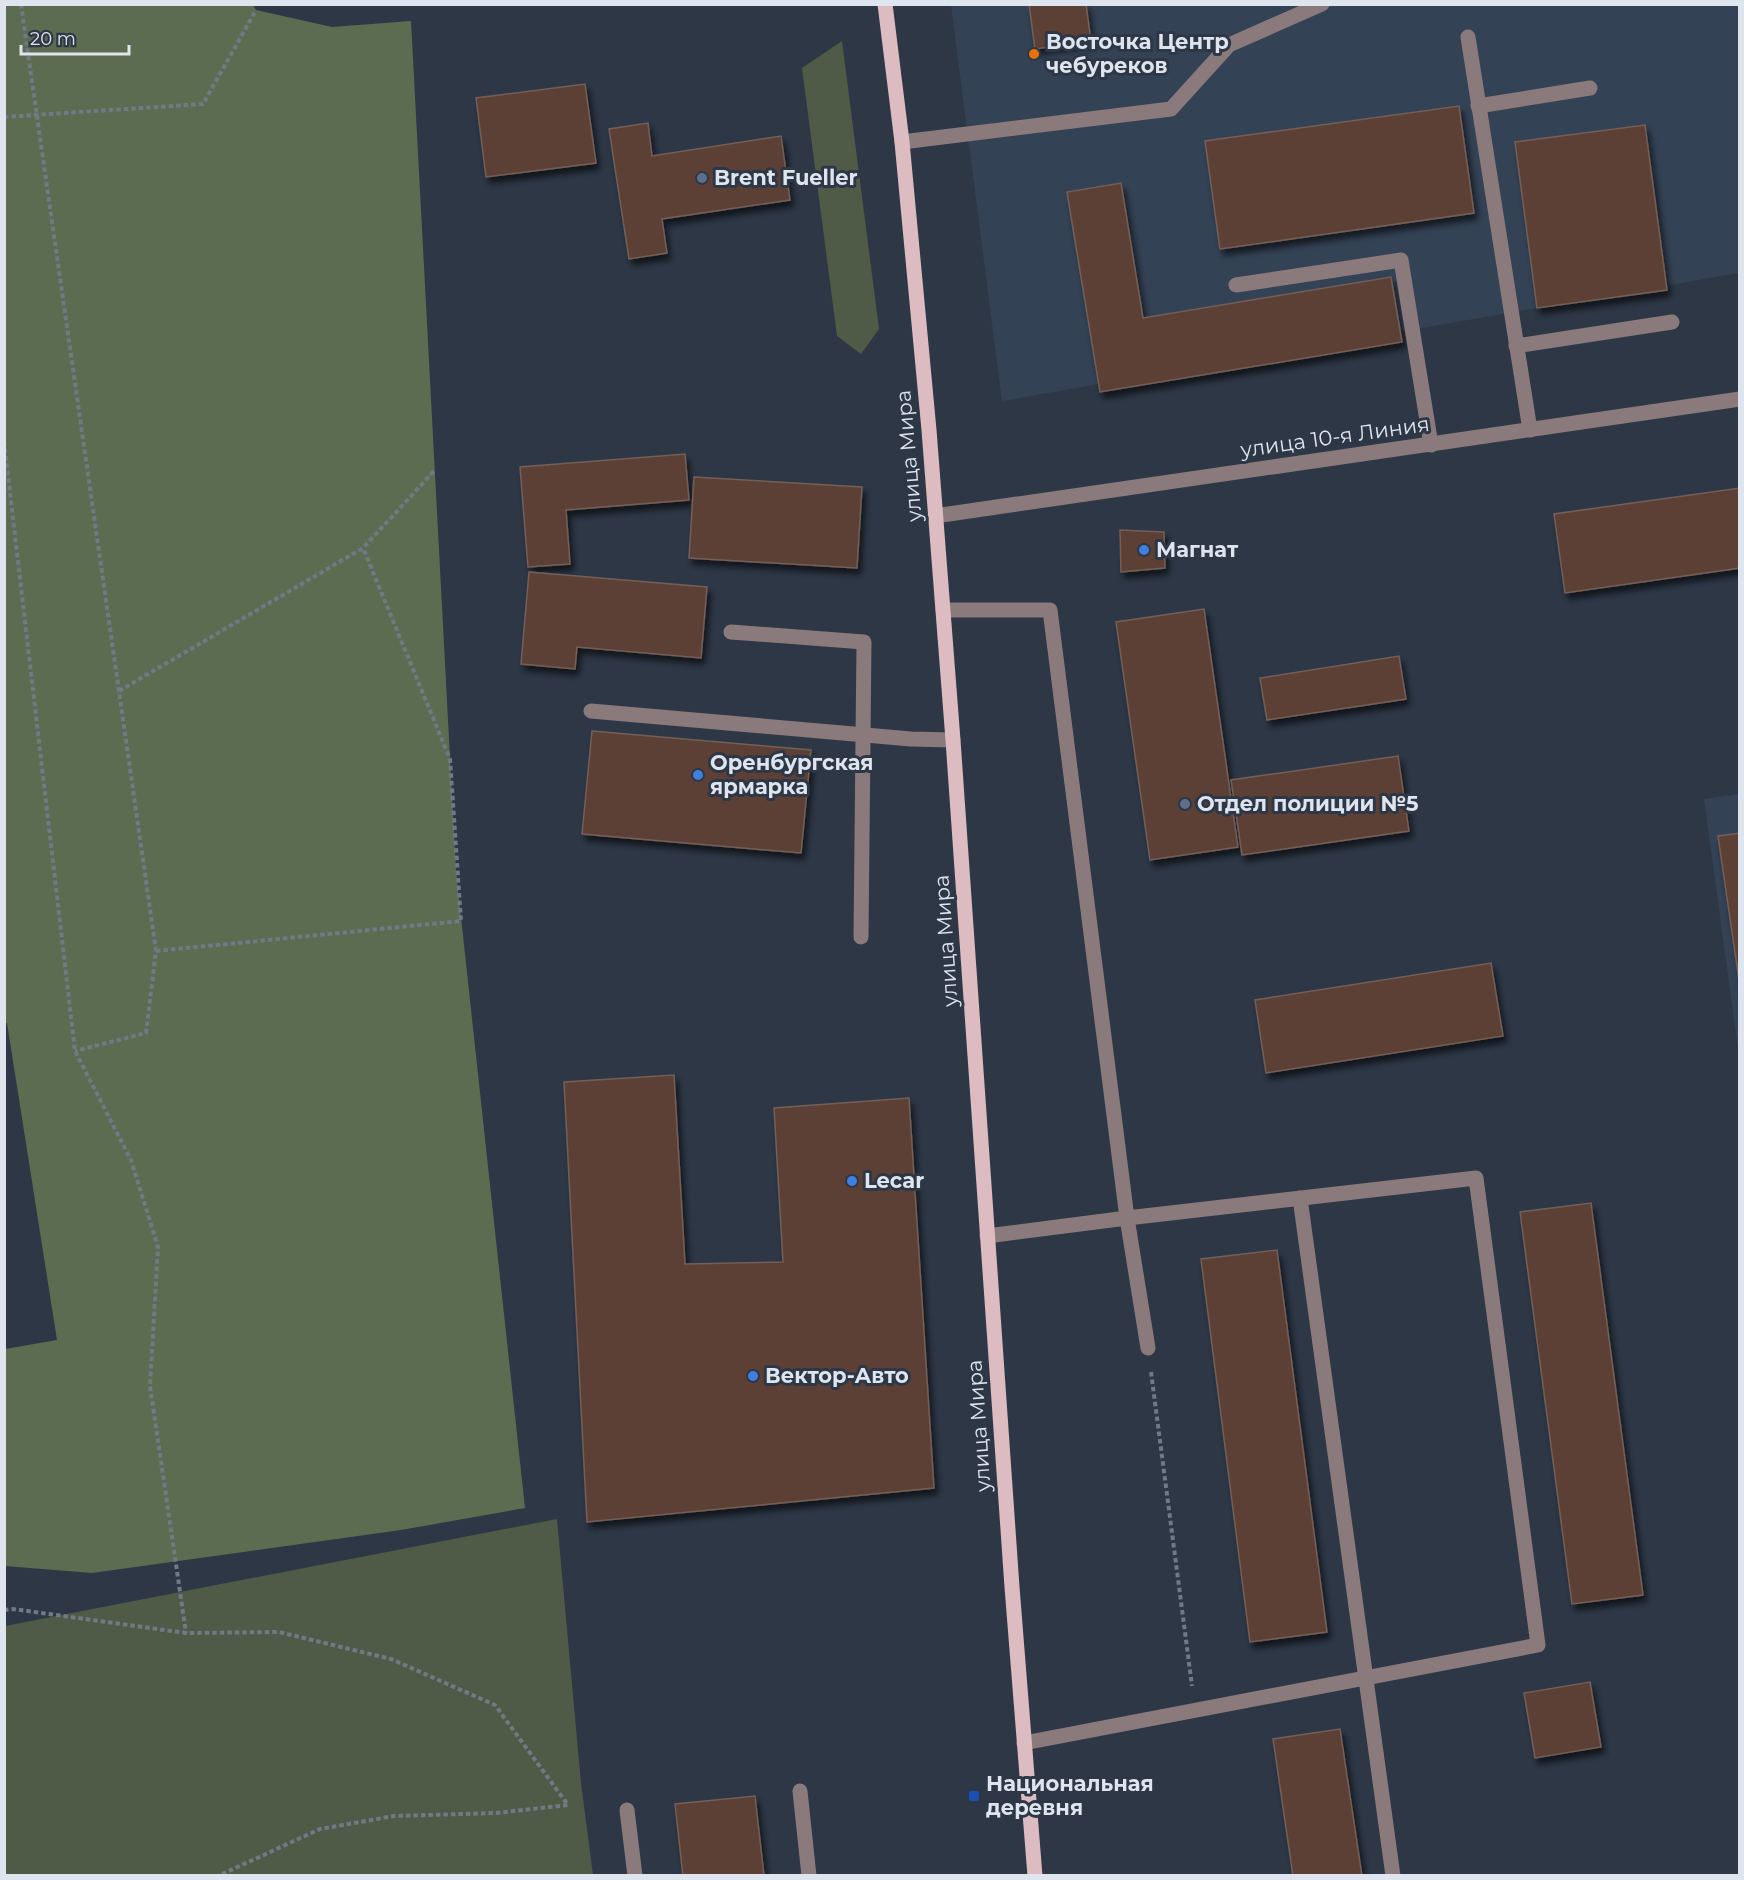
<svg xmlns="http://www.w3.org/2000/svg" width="1744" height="1880" viewBox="0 0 1744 1880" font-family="Montserrat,sans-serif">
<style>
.built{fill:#344255}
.green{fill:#4f5b47}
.forest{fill:#5c6c51}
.building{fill:#5d4035;stroke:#735f58;stroke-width:1.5;filter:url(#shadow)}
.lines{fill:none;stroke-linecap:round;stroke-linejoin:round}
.path{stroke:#707985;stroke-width:4;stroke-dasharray:4.5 3;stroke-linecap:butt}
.minor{stroke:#8a7a7c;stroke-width:15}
.major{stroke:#ddbcc1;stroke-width:15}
.food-dot{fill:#e8710a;stroke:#2d3746;stroke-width:2}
.service-dot{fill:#5c6f8a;stroke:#2d3746;stroke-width:2}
.shop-dot{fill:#3f7fe0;stroke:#2d3746;stroke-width:2}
.transit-dot{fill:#1a4fb4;stroke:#2d3746;stroke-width:2}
.labels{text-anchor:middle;stroke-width:6;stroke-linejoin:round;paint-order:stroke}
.poi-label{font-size:21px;font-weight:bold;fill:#dee5ee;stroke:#2d3746;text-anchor:start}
.street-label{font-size:21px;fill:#dee5ee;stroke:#2d3746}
</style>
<defs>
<filter id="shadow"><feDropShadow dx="3.5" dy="6" stdDeviation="3" flood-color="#0009"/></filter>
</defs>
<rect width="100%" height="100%" fill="#2d3746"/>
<!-- built -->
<g class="built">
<polygon points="951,5 1739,5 1739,273 1002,401"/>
<polygon points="1739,794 1739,1056 1704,799"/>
</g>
<!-- green -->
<g class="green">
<polygon points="842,41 879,329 861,354 837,336 802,68"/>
<polygon points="557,1519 581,1783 593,1875 5,1875 5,1626"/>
</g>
<!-- forest -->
<polygon class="forest" points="253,5 256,10 332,27 411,21 456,871 525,1508 401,1530 92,1573 5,1566 5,1349 57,1340 7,1023 4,1023 5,5"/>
<!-- building -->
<g class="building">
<polygon points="1029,4 1086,4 1091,41 1035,49"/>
<polygon points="585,84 596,163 486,177 476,98"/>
<polygon points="1459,106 1474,213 1220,249 1205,141"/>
<polygon points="648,123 652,156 781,136 790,200 662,219 667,253 629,259 609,129"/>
<polygon points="1645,125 1667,290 1537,308 1515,142"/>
<polygon points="1121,183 1143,318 1391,277 1402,342 1100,392 1067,192"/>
<polygon points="685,454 689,500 566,510 570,564 528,567 520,467"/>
<polygon points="694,477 862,487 857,568 689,558"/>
<polygon points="1740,488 1740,568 1565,593 1554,514"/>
<polygon points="1120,530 1164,532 1165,568 1121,572"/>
<polygon points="529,572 707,587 701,658 577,647 575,669 521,664"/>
<polygon points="1204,609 1238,847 1150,860 1116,622"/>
<polygon points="1399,656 1406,699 1267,720 1260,678"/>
<polygon points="592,731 811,750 801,853 582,834"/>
<polygon points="1398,756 1409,831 1242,855 1231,780"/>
<polygon points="1740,833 1740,987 1718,836"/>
<polygon points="1491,963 1503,1036 1266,1073 1255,1000"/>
<polygon points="674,1075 685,1264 783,1262 774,1108 909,1098 934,1488 587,1522 564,1082"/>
<polygon points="1591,1203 1643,1595 1572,1604 1520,1212"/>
<polygon points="1277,1250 1327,1632 1250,1642 1201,1259"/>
<polygon points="1590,1682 1601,1747 1535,1758 1524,1693"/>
<polygon points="1340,1729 1362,1876 1293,1876 1273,1739"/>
<polygon points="755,1796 764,1876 683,1876 675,1804"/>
</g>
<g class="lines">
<!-- path -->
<g class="path">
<polyline points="21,4 156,951 146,1033 75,1051"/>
<polyline points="4,117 203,104 256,10"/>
<polyline points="4,441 75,1051 131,1160 158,1247 150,1386 186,1633"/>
<polyline points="119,691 363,548 435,470"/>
<polyline points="156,951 461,921 450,759 363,548"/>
<polyline points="1151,1372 1192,1686"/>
<polyline points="4,1610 13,1609 186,1633 279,1632 391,1659 495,1705 568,1805 496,1813 394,1816 320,1829 218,1876"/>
</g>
<!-- minor -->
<g class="minor">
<polyline points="1468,37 1530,430"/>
<polyline points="1478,106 1590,88"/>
<polyline points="902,142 1171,109 1229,45 1322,4"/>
<polyline points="1236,285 1401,260 1431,445"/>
<polyline points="1516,346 1672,322"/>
<polyline points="935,516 1740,399"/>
<polyline points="943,610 1050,610 1127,1218 1148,1348"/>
<polyline points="731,632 864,642 861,937"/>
<polyline points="591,711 911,739 953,740"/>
<polyline points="1300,1198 1393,1876"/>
<polyline points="987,1236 1127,1218 1476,1178 1538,1645 1024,1743"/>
<polyline points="800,1791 809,1876"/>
<polyline points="627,1810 635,1876"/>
</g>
<!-- major -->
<polyline class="major" points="885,4 902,142 929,430 953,740 1012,1587 1035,1876"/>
</g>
<!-- markers -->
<circle class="food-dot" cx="1034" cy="54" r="6"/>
<g class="service-dot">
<circle cx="702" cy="178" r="6"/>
<circle cx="1185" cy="804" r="6"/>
</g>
<g class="shop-dot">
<circle cx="1144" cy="550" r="6"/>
<circle cx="698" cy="775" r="6"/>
<circle cx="852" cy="1181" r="6"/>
<circle cx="753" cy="1376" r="6"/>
</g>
<rect class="transit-dot" x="968" y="1790" width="12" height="12" rx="3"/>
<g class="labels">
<!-- poi labels -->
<g class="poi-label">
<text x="1046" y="49">Восточка Центр<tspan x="1046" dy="24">чебуреков</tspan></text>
<text x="714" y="185">Brent Fueller</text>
<text x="1156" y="557">Магнат</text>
<text x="710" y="770">Оренбургская<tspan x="710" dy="24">ярмарка</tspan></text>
<text x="1197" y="811">Отдел полиции №5</text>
<text x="864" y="1188">Lecar</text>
<text x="765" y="1383">Вектор-Авто</text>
<text x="986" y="1791">Национальная<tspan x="986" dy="24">деревня</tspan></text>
</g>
<!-- street labels -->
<g class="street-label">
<text transform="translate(1335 437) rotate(-8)" y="7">улица 10-я Линия</text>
<text transform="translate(909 456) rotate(-95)" y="7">улица Мира</text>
<text transform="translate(946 941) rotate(-94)" y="7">улица Мира</text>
<text transform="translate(979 1426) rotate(-94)" y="7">улица Мира</text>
</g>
</g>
<!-- border -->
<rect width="1744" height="1880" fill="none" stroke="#dee5ee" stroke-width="12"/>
<!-- scale -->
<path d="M21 45v9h108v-9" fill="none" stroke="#dee5ee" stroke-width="3"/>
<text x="30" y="45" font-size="18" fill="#dee5ee" stroke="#2d3746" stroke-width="4.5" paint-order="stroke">20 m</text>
</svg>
